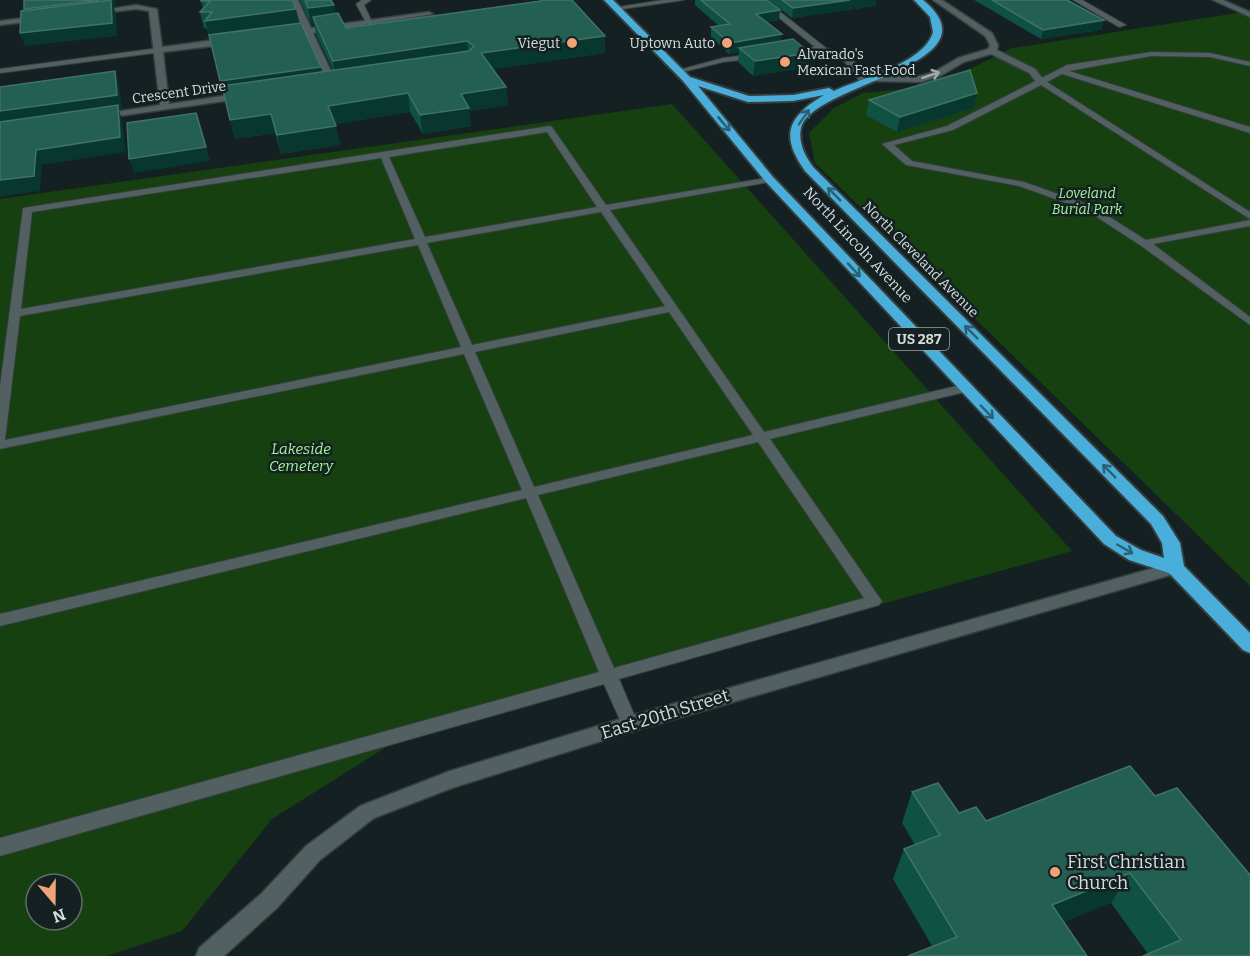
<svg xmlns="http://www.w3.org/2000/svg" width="1250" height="956" viewBox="0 0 1250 956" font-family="Bitter,serif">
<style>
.green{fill:#164010;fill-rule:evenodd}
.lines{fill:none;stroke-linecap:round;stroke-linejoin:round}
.service-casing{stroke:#353d3d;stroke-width:2}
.minor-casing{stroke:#353d3d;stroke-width:3}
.trunk-casing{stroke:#353d3d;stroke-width:4}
.service{fill:#526061;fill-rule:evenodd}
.minor{fill:#526061;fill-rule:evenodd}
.trunk{fill:#49afda;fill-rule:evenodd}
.wall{fill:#0f5142}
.shaded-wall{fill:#08372e}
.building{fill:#246052;stroke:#407368;stroke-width:1.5}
.oneway{stroke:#a1abab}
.oneway2{stroke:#2c6074}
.poi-dot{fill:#efa376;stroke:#142021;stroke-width:2}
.labels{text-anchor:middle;stroke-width:5;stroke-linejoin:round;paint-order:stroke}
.far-poi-label{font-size:14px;fill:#d5dddd;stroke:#142021;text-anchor:end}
.far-street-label{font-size:14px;fill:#d5dddd;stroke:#142021}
.far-park-label{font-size:14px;font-style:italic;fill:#a2f397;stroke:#142021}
.shield{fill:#142021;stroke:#9ba4a5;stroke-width:1.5}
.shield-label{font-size:14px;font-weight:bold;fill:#d5dddd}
.street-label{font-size:15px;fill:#d5dddd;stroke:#142021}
.park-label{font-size:15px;font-style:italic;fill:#a2f397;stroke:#142021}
.near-street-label{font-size:18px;fill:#d5dddd;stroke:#142021}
.near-poi-label{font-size:18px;fill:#d5dddd;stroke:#142021;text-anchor:start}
</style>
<rect width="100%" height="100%" fill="#142021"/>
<!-- green -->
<g class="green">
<polygon points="1250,11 1250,586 815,163 809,133 834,108 863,93 914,88 950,79 1012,48"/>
<path d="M672 104 1072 551 399 739 272 819 182 931 107 956H0V199ZM36 884H72V920H36Z"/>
</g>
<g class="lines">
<defs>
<g id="service">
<polygon points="362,0 371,0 364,5 373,24 367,24 356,4"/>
<polygon points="663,0 684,0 616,10 612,8"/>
<path d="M757 0H765L826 48 845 54 853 60 868 82 867 84H861C835 41 826 56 785 53V49H788L815 47Z"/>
<polygon points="1073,0 1082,0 1126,25 1119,27"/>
<polygon points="159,48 162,48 162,52 0,73 0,69"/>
<polygon points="1151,52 1210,53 1250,62 1250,66 1210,57 1151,56 1069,71 1250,127 1250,133 1062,74 1047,82 1250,212 1250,219 1041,85 953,130 894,145 912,161 1024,182 1092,206 1146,240 1250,220 1250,226 1153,244 1250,317 1250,325 1140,245 1086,210 1019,186 906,165 882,144 947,126 1067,65"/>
<polygon points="755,54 759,56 758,58 723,62 679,73 675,71 723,58"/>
<path d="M549 126 552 127 606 205 772 177 774 179 769 182 610 210 764 432 965 384 969 385 971 388 969 391 770 439 879 597 882 601 879 605 619 679 638 724 636 729 630 731 624 729 604 684 0 856V838L599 672 526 498 0 626V614L522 490 464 354 0 449V386L23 208ZM547 132 597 207 425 237 389 157ZM381 158 415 239 21 309 32 212ZM601 212 665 306 472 345 427 243ZM418 245 461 347 5 440 20 316ZM669 312 753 435 534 487 475 352ZM758 442 864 598 614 668 538 495Z"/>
</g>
<g id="minor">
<polygon points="290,0 298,0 311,28 429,12 433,14 313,33 337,84 332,87 327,84 305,34 287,37 283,34 303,29"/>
<polygon points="933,0 942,0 992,33 998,45 997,50 1035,69 1045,81 1043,83 1037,83 1029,73 991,54 964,62 940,76 921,82 870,81 870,77 873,76 920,76 934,72 958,58 988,49 990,45 985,36"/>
<polygon points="1213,0 1223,0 1250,12 1250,17"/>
<polygon points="136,5 157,9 162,47 230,38 234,41 230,44 163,52 169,104 243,93 248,96 246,98 98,119 98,115 101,114 160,105 149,11 136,9 94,14 90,12"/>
<polygon points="40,16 43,16 43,20 0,25 0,21"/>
<polygon points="1175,562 1181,564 1183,568 1181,572 630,732 452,788 374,818 320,860 277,908 224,956 196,956 199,948 261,894 306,846 360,806 450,771 630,716"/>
</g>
<path id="trunk" d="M604 0H613L690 77 749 96 793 95 829 88 834 91C861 78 924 64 933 32L930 17 914 0H923C1002 65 812 83 801 128 798 143 805 156 813 167L1163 516 1180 543 1184 566 1250 633V653L1243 650 1169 573 1129 560 1104 544 765 181 683 81ZM698 86 748 102 793 101 824 95C787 117 780 136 805 171L1151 524 1162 543 1164 558 1141 550 1116 536 773 177Z"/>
</defs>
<!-- service casing -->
<use href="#service" class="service-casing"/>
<!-- minor casing -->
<use href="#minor" class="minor-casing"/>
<!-- trunk casing -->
<use href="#trunk" class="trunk-casing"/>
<!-- service -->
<use href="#service" class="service"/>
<!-- minor -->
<use href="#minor" class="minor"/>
<!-- trunk -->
<use href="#trunk" class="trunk"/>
</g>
<!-- wall -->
<g class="wall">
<polygon points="292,0 299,23 322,72 333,70 316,34 314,24 311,25 300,0 331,0 335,14 346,28 540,1 540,0 572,0 605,36 605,53 493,69 506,87 508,105 469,111 471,126 423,134 410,112 335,124 340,145 281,154 275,133 235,139 207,29 204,28 200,12 203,9 201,1"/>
<polygon points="695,0 767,0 779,20 766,22 781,41 810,53 808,67 753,76 738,62 739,52 729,54 711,37 711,27 719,26 695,5"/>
<polygon points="769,0 876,0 875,6 792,18"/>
<polygon points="974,0 1067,0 1104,20 1101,30 1041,39"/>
<polygon points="869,100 974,108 897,132 866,115"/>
<polygon points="912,792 959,813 986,821 1155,796 1250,956 1148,954 1111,903 932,946 893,879 904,849 915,845 902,823"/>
</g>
<!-- shaded-wall -->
<g class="shaded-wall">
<polygon points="100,0 115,0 115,5 113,5 116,14 117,36 25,46 20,33 26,16 24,9"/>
<polygon points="850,0 876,0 875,6 792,18 793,8"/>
<polygon points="334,5 337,21 313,17 314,24 311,25 308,8"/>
<polygon points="296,9 300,26 210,38 205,21"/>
<polygon points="780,10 779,20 755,24 756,14"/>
<polygon points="1104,20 1101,30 1041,39 1043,30"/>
<polygon points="782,34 781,45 739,48 739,52 729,54 730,43"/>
<polygon points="605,36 605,53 483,71 481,53"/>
<polygon points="467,41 469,59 336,79 333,61"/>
<polygon points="810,53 808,67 753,76 755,61"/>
<polygon points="321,67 324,80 224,95 220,81"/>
<polygon points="115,71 119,85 122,109 119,110 122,120 126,152 42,165 40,191 0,197 0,111"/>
<polygon points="506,87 508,105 469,111 471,126 423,134 420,115 461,94"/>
<polygon points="408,93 410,112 332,125 328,106"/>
<polygon points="977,93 974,108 897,132 900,117"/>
<polygon points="271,114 275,133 235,139 230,120"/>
<polygon points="336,126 340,145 281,154 277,135"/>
<polygon points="206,147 210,161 134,173 129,159"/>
<polygon points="1130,873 1111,903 1035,934 1052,905"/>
</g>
<!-- building -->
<g class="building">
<polygon points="24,0 100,0 24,9"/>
<polygon points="111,0 112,23 20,33 21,11"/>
<polygon points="201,0 292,0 296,9 205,21 212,12 200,12 210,1 201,1"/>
<polygon points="305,0 331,0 334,5 308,8"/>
<polygon points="541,0 572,0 605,36 481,53 506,87 461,94 469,108 420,115 408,93 328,106 336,126 277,135 271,114 230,120 222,86 469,51 474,46 467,41 333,61 313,17 338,13 346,28 541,1"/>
<polygon points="701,0 767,0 780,10 756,14 782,34 730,43 711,27 730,24"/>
<polygon points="782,0 850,0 793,8"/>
<polygon points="992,0 1067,0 1104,20 1043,30"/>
<polygon points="301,23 321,67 220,81 209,35"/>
<polygon points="793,39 810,53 755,61 739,48"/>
<polygon points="970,70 977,93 900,117 869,100"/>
<polygon points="115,71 117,95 0,111 0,87"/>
<polygon points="118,105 120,137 36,150 34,176 0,180 0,122"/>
<polygon points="196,113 206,147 129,159 127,123"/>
<polygon points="1130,766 1155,796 1177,788 1250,875 1250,956 1143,956 1181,940 1130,873 1052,905 1087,956 908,956 957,937 904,849 940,835 912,792 938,783 959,813 976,807 986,821"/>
</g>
<!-- one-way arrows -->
<defs><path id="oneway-shaft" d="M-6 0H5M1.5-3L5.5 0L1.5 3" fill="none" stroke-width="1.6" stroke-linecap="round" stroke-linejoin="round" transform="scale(1.5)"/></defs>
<use class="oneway" href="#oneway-shaft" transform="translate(931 75) rotate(-19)"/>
<g class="oneway2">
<use href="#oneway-shaft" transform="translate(804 117) rotate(-55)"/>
<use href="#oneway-shaft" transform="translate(724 124) rotate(50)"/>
<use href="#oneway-shaft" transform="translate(834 194) rotate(-135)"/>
<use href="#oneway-shaft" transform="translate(854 270) rotate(47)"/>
<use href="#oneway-shaft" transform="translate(971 332) rotate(-135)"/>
<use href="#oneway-shaft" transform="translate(987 412) rotate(46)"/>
<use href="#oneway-shaft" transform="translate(1109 471) rotate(-135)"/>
<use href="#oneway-shaft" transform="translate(1125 549) rotate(30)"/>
</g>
<!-- markers -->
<g class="poi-dot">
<circle cx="572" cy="43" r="6"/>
<circle cx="727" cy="43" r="6"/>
<circle cx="785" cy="62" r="6"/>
<circle cx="1055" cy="872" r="6"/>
</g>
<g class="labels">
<!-- far-poi labels -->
<g class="far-poi-label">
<text x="560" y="48">Viegut</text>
<text x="715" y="48">Uptown Auto</text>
<text x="797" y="59" text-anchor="start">Alvarado's<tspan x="797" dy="16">Mexican Fast Food</tspan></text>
</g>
<!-- far-street labels -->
<g class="far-street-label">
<text transform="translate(179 92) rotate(-8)" y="5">Crescent Drive</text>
<text transform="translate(921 259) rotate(45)" y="5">North Cleveland Avenue</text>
</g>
<!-- far-park labels -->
<g class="far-park-label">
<text x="1087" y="198">Loveland<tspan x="1087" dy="16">Burial Park</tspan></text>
</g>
<!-- shield labels -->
<rect class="shield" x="889" y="328" width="60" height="22" rx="4.5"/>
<g class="shield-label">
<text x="919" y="344">US 287</text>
</g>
<!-- street labels -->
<g class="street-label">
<text transform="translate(858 245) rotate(47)" y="5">North Lincoln Avenue</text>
</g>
<!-- park labels -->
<g class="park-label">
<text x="301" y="454">Lakeside<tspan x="301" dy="17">Cemetery</tspan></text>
</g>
<!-- near-street labels -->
<g class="near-street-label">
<text transform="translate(665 714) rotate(-17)" y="6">East 20th Street</text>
</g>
<!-- near-poi labels -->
<g class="near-poi-label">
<text x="1067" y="868">First Christian<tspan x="1067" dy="21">Church</tspan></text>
</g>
</g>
<!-- north arrow -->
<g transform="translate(54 902) rotate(160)"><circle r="28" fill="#142021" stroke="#616c6c" stroke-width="1.5"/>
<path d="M0-4.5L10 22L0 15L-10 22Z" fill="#efa376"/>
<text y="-9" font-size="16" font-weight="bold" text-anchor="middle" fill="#d5dddd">N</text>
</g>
</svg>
